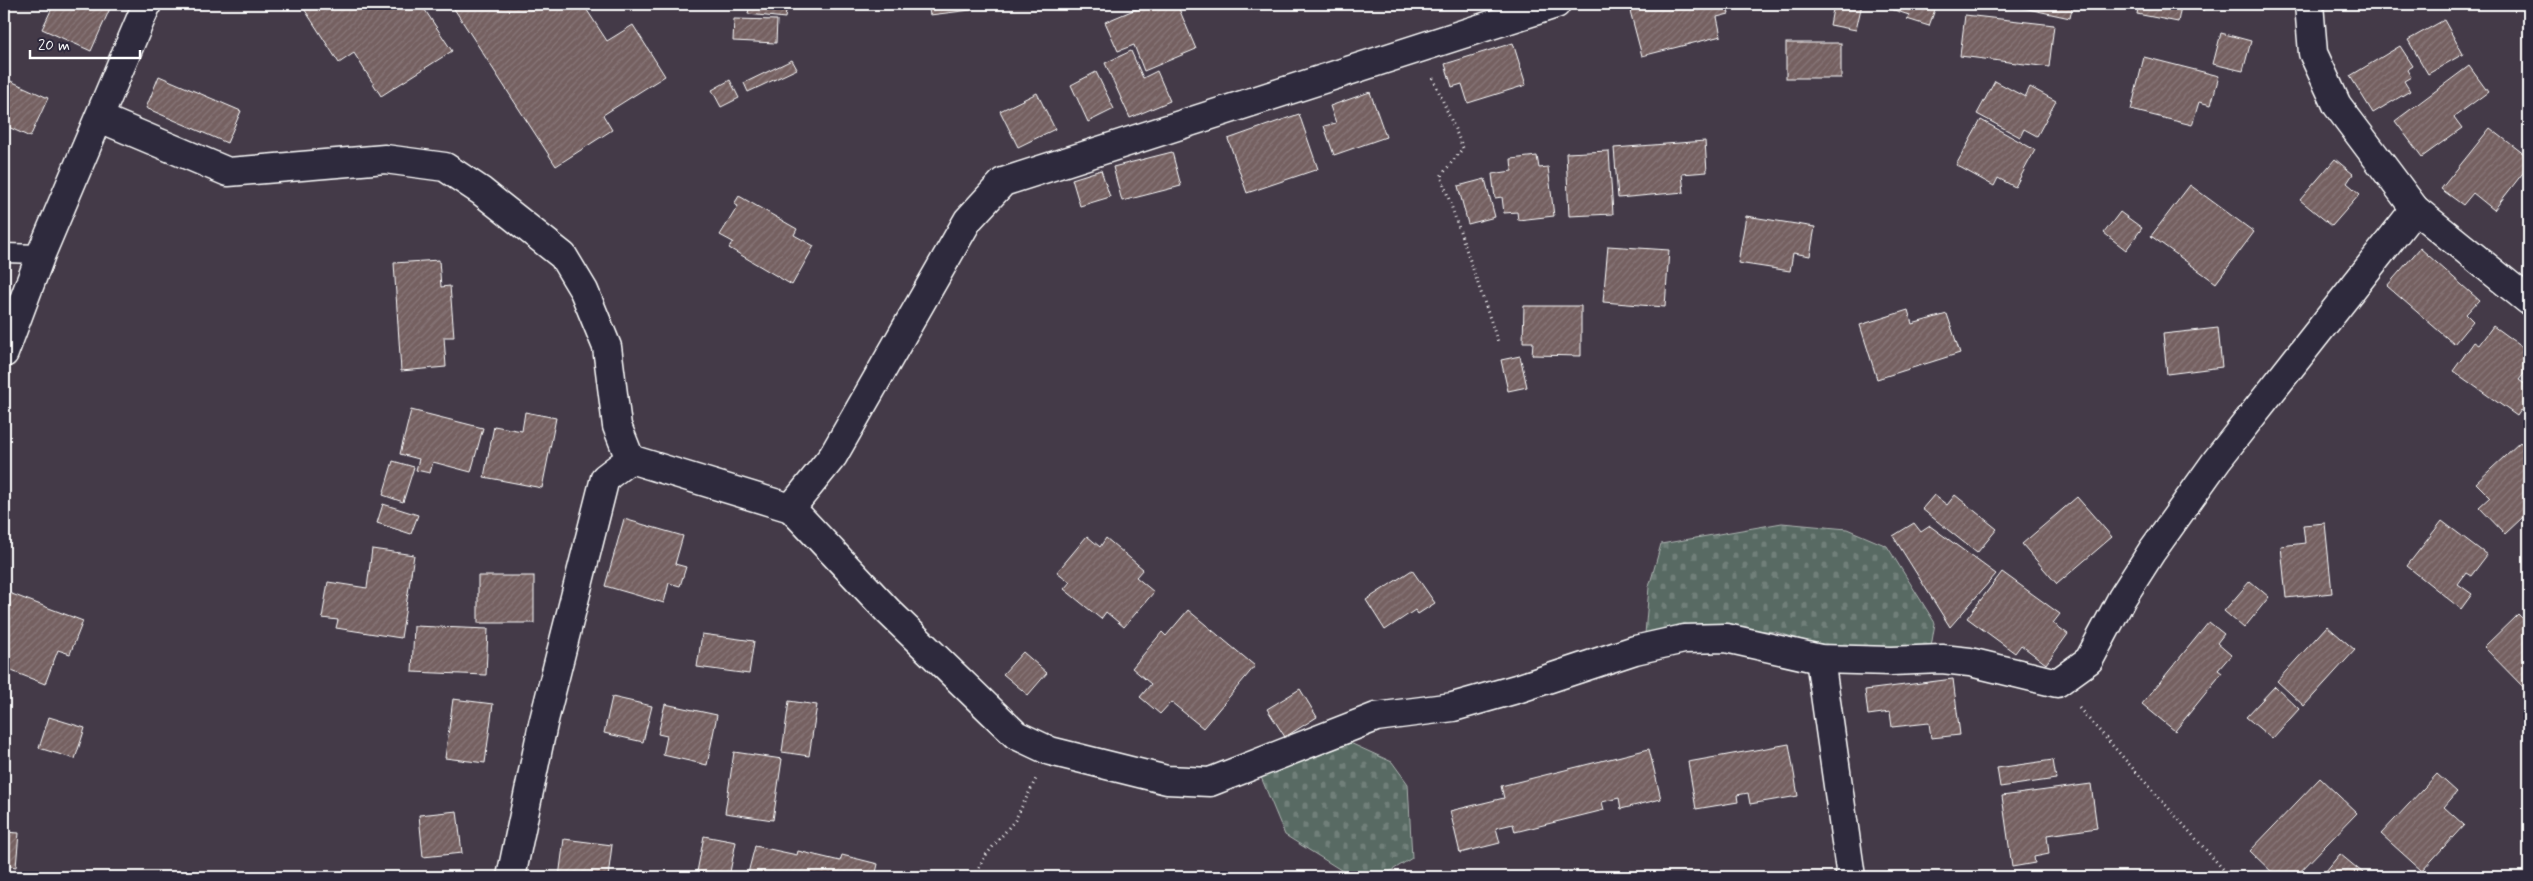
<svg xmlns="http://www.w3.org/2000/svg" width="2533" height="881" viewBox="0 0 2533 881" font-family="Mynerve,sans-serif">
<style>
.cemetery{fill:url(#cemetery-stones);stroke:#acb4b1}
.building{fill:url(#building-hatch);stroke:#fff}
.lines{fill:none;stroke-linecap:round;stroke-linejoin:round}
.service-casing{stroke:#fff;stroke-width:21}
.minor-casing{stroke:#fff;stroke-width:31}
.path{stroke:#fff;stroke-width:3;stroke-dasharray:1 4;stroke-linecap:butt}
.service{stroke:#2f2a3d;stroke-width:18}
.minor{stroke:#2f2a3d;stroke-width:28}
</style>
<defs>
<pattern id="cemetery-stones" width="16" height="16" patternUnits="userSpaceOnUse" patternTransform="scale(1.25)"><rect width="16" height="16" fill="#586a63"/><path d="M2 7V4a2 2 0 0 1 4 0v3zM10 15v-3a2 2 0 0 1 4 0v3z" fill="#71807a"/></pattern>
<pattern id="building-hatch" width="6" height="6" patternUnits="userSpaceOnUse" patternTransform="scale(1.25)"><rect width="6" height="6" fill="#746061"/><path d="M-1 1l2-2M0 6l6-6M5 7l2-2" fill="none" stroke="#897879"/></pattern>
</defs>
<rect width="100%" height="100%" fill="#443a48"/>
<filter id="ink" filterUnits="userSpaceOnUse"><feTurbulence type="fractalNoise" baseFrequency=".02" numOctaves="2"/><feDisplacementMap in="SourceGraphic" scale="10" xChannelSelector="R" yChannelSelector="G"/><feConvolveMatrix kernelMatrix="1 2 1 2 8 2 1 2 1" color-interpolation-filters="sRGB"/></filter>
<g filter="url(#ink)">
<!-- cemetery -->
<g class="cemetery">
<polygon points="1782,523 1847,529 1887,546 1935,623 1931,647 1889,652 1825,647 1776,632 1700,624 1645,634 1649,587 1661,544"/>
<polygon points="1348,742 1392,762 1408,784 1412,858 1381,877 1352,877 1285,835 1261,777"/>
</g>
<!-- building -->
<g class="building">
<polygon points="54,4 112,4 91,51 42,29"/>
<polygon points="301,4 421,4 452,51 381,96 354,53 339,63"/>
<polygon points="451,4 583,4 607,41 633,25 665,76 603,115 612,130 556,166"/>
<polygon points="750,4 787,4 785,18 748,14"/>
<polygon points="928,4 970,4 971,10 930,15"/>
<polygon points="1148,4 1177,4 1196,49 1144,71 1134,45 1118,51 1105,22"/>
<polygon points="1642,4 1726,4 1729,14 1717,17 1721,36 1642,56 1629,7"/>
<polygon points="1834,4 1862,4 1856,30 1830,25"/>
<polygon points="1876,4 1937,4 1929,26 1907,19 1909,15"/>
<polygon points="2014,4 2073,4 2070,18 2014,6"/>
<polygon points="2139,4 2205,4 2204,10 2181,6 2178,22 2137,14"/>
<polygon points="1965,15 2054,25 2049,67 1960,56"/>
<polygon points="734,19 777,20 776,43 733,41"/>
<polygon points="2444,20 2463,54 2428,74 2408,40"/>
<polygon points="2221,33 2251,41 2243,71 2213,64"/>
<polygon points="1513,43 1526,85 1468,103 1462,84 1452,87 1445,64"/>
<rect x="1786" y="43" width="55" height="35"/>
<polygon points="2400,46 2413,66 2407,70 2411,77 2404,81 2410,91 2373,113 2350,76"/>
<polygon points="1131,51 1143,78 1157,71 1170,101 1130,118 1105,63"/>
<polygon points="2144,57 2219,76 2211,105 2199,102 2192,125 2131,110"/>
<polygon points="792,60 797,69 748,92 744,83"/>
<polygon points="2469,66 2488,92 2454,117 2462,128 2422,157 2395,121"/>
<polygon points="1096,72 1114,109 1088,122 1071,85"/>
<polygon points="159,76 241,111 227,143 146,108"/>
<polygon points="4,78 48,98 30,137 4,125"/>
<polygon points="730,80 739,98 721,107 712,90"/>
<polygon points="1995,81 2025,97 2030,87 2056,101 2037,136 2024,129 2020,137 1977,114"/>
<polygon points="1370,92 1386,137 1334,155 1324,126 1336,123 1330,106"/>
<polygon points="1037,93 1055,129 1018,147 1000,111"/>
<polygon points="1299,114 1318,169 1247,193 1228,139"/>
<polygon points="1981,120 2035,150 2015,187 1998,178 1994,186 1956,165"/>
<polygon points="2490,128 2529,158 2529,165 2494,210 2473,193 2463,205 2441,189"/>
<polygon points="1705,141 1707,172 1682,174 1684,192 1618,198 1614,148"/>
<polygon points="1609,151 1613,214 1569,216 1566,153"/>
<polygon points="1172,152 1181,186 1122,201 1113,167"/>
<polygon points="1537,156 1539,168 1548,167 1554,216 1518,220 1517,212 1504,213 1502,197 1495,198 1492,174 1512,171 1511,159"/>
<polygon points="2335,159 2353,174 2347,183 2360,194 2332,226 2300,200"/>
<polygon points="1101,170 1110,197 1080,206 1072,179"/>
<polygon points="1485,179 1495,217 1468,224 1458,186"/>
<polygon points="2190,185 2254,232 2216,283 2151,236"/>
<polygon points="739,196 797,229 794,235 814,246 792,285 729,248 733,242 720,235 738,206 734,204"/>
<polygon points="2120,212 2142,228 2126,250 2104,233"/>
<polygon points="1746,216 1815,227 1810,256 1793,253 1790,271 1738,263"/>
<polygon points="1608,246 1669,250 1665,307 1603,302"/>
<polygon points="2420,248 2479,300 2466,314 2473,321 2454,344 2387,286"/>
<polygon points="439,260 441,287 450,286 454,337 444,337 446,367 401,371 394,263"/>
<polygon points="1524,306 1581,306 1581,356 1532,355 1533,342 1523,342"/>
<polygon points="1908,310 1912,324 1947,314 1960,353 1877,379 1860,325"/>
<polygon points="2493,326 2529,352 2529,367 2519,380 2529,387 2529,416 2521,410 2517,416 2453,371 2474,342 2479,345"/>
<polygon points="2218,328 2222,367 2167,374 2163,334"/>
<polygon points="1520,356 1527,387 1508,391 1501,360"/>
<polygon points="411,410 483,428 471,472 433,462 430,473 416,470 419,459 400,454"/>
<polygon points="525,412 556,418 542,488 484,477 494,426 522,431"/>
<polygon points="2520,442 2529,451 2529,517 2526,521 2523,517 2505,534 2479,507 2490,497 2476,483"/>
<polygon points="393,461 414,467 403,502 383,495"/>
<polygon points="1934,495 1947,505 1955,495 1997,529 1977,553 1922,509"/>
<polygon points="2077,497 2112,537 2057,584 2022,544"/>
<polygon points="383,504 418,515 411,534 377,523"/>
<polygon points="624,519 683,536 675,564 686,567 680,586 669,583 664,603 605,586"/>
<polygon points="2442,521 2487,555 2471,576 2466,573 2458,584 2472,594 2461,609 2407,566"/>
<polygon points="1914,523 1921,532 1930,526 1996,574 1950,627 1893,536"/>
<polygon points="2325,523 2332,593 2286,598 2281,546 2305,543 2303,525"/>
<polygon points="1087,536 1100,547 1106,538 1143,569 1136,577 1154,592 1124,627 1106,612 1101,619 1064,589 1070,582 1057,572"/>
<polygon points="372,549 414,555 401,638 336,628 338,620 322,618 328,582 367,588"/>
<polygon points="1412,570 1435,603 1418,614 1415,610 1385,630 1366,600"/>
<polygon points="2002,572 2060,614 2053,623 2068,634 2046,664 2021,645 2015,653 1967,618"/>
<rect x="478" y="576" width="56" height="47"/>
<polygon points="2250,581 2269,597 2244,628 2224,611"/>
<polygon points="4,591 83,621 70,654 58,650 45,684 4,668"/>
<polygon points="1188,610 1255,666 1203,728 1171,702 1160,714 1140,697 1151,684 1132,668 1162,632 1166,636"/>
<polygon points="2518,614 2529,625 2529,693 2484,647"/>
<polygon points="2209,622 2224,634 2217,643 2231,655 2218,670 2222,673 2175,731 2142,704"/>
<polygon points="414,626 488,629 486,675 412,672"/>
<polygon points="2327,626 2355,650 2304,706 2277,681"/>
<polygon points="702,634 754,641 749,674 697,667"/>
<polygon points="1023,652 1047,673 1028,695 1003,674"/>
<polygon points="1953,679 1960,735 1931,738 1929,723 1892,727 1890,712 1868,715 1865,690"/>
<polygon points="2275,686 2299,709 2272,739 2246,717"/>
<polygon points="1300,689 1317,717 1285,737 1267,709"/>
<polygon points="612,697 652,706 643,742 604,733"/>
<polygon points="453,699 493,704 485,763 445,758"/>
<polygon points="789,701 817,705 809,756 782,752"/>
<polygon points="665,704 717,715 707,765 663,755 667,736 658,734"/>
<polygon points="49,717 85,728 75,759 39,748"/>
<polygon points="1789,744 1798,796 1750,804 1748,793 1737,795 1738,802 1696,809 1688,762"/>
<polygon points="1649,749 1661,799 1621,809 1619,798 1602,802 1604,810 1515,832 1513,824 1496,828 1500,843 1460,853 1450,811 1504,798 1501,786"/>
<polygon points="734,752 782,759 773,820 725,813"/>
<polygon points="2053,760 2056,779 2000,787 1997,768"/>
<polygon points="2437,774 2457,792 2444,807 2464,825 2422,871 2381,834"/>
<polygon points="2320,778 2357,813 2295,877 2277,877 2250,851"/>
<polygon points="2091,784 2097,828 2047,835 2049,854 2034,857 2035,863 2012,867 2002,796"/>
<polygon points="457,811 462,853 423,857 419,815"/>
<polygon points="4,832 19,833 16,867 4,865"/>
<polygon points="704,836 736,842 729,877 696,877"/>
<polygon points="564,839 612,845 608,877 559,877"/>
<polygon points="755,846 797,855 798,851 840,861 842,855 878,864 875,877 747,877"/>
<polygon points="2340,854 2363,873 2360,877 2321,877"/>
<polygon points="275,873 276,877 249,877"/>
</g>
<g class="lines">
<defs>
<polyline id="service" points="4,253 41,254"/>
<g id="minor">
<polyline points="2309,4 2313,53 2337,105 2415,209 2529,301"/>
<polyline points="100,118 228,172 385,159 445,167 481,191 563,256 584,291 607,347 617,426 630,459"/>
<polyline points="4,353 41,254 147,4"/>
<polyline points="791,508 888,611 1016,735 1050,751 1167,780 1210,782 1376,717 1453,707 1520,688 1635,650 1684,639 1726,638 1820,659 1891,661 1942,659 1970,662 2057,683 2089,660 2122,598 2152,551 2217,460 2415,209"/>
<polyline points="1820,659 1851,877"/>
<polyline points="511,877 543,724 605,478 630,459 791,508 833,456 968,220 1003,182 1556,4"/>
</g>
</defs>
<!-- service casing -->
<use href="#service" class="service-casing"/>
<!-- minor casing -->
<use href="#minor" class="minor-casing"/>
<!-- path -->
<g class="path">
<polyline points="1433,78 1463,148 1441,176 1498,342"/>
<polyline points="2079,708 2230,877"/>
<polyline points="974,877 986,855 1015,820 1036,779"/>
</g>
<!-- service -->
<use href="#service" class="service"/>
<!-- minor -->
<use href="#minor" class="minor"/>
</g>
</g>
<!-- margin -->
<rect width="2533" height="881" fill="none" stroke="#2f2a3d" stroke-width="20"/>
<rect x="10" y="10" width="2513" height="861" fill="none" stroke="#fff" stroke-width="2" filter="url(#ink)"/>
<!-- scale -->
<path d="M30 50v8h110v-8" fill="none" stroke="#ffffff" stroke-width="2.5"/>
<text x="38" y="50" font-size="15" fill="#ffffff" stroke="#2f2a3d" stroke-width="4" paint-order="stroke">20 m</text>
</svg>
